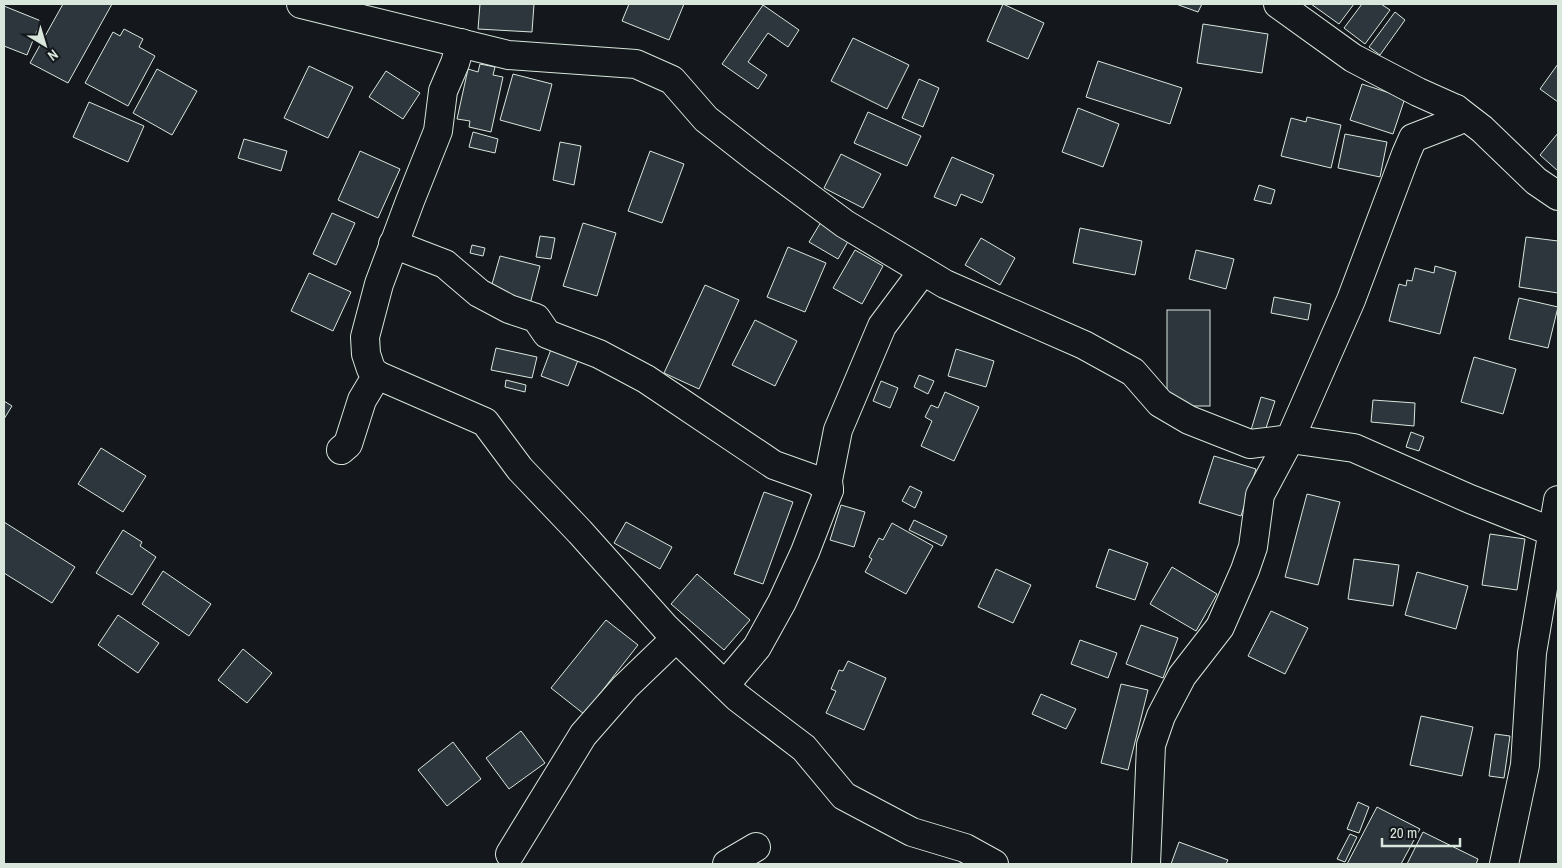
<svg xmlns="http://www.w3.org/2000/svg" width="1562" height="868" viewBox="0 0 1562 868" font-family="'Archivo Narrow',sans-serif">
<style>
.building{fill:#2c363c;stroke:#d8e6dc}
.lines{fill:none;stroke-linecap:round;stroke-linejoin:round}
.minor-casing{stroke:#d8e6dc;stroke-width:30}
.minor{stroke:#14181c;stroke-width:28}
</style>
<rect width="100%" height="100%" fill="#14181c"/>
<!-- building -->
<g class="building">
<polygon points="63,4 112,4 68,83 30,63"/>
<polygon points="480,4 534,4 532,32 478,29"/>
<polygon points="629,4 684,4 669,40 622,21"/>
<polygon points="1003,4 1044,23 1028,59 987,41"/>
<polygon points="1176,4 1202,4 1198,12"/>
<polygon points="1311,4 1354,4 1339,24"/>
<polygon points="1362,4 1381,4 1390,10 1365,44 1344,28"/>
<polygon points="763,5 799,30 788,47 768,33 748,62 767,75 758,89 722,64"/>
<polygon points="4,6 41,21 27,55 4,46"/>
<polygon points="1395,12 1405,20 1380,55 1369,47"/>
<polygon points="1203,24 1268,34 1262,73 1197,63"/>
<polygon points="124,29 143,39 139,47 155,56 128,106 85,83 113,32 120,36"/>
<polygon points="853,38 909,65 887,109 831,81"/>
<polygon points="1098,61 1182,88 1170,124 1086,97"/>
<polygon points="480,64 495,67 493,75 503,77 491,132 469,127 470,121 457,119 468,69 478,72"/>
<polygon points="1558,64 1558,102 1540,89"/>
<polygon points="309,66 353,87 328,138 284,118"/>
<polygon points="157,69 197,91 172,135 133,113"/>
<polygon points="386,71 420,93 403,119 369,97"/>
<polygon points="513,74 552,84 540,131 500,120"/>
<polygon points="919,79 939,88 923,127 902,118"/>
<polygon points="1362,84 1405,98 1393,134 1350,120"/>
<polygon points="89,102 144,126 128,162 73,137"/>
<polygon points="1078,108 1119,124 1103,167 1062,152"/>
<polygon points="868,112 921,136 907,166 854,143"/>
<polygon points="1307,117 1341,125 1331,168 1281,156 1291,118 1306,122"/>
<polygon points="473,132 498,139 495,153 469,147"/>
<polygon points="1558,133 1558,171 1540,155"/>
<polygon points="1345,134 1387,142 1380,177 1338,168"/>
<polygon points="244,139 287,151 281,171 238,158"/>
<polygon points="560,142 581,146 574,185 553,180"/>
<polygon points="360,151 400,169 378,218 338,200"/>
<polygon points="650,151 684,164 662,223 628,211"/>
<polygon points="841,154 881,174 863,208 824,188"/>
<polygon points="952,157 994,175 982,203 961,194 956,206 934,197"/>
<polygon points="1259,185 1275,190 1271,204 1254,200"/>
<polygon points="332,213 355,223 336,265 313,254"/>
<polygon points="821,222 850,238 838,259 809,242"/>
<polygon points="583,223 616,233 597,296 563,286"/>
<polygon points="1080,228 1142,241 1135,275 1073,263"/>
<polygon points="540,236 555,238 551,259 536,257"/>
<polygon points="1526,237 1558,241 1558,293 1519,287"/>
<polygon points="981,238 1015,258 1000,285 965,265"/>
<polygon points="472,245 485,248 483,256 470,253"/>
<polygon points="788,247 826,263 805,312 767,297"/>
<polygon points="855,250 883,266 862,304 833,288"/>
<polygon points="1196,250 1234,259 1226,289 1189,279"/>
<polygon points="500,256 540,266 529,308 488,298"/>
<polygon points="1435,266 1456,272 1440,334 1389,321 1399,284 1406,286 1407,280 1412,281 1415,268 1434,273"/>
<polygon points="309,273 351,292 333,331 291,311"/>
<polygon points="705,285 739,300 699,389 664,373"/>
<polygon points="1274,297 1311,304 1308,320 1271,313"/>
<polygon points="1519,298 1558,307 1548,348 1509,339"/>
<rect x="1167" y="310" width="43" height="96"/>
<polygon points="755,320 797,341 775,386 732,365"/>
<polygon points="553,344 580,355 568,386 541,376"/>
<polygon points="496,348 537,357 532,378 491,370"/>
<polygon points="956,349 994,361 986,387 948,376"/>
<polygon points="1474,357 1516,369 1503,414 1461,402"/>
<polygon points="919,375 934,381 928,394 914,387"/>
<polygon points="506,380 526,385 525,392 505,387"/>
<polygon points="881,381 898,388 890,408 873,401"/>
<polygon points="945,392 979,407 954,461 921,446 932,421 925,417 931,405 938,408"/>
<polygon points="1261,397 1275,401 1264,434 1251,430"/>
<polygon points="1373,400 1415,403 1414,426 1371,422"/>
<polygon points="4,401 12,406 4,419"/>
<polygon points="1411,432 1424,437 1419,451 1406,447"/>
<polygon points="101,448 146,476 123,512 78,484"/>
<polygon points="1214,456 1256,469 1241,516 1199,503"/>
<polygon points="910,486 922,492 915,508 902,501"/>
<polygon points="764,492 793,502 763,584 734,574"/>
<polygon points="1307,494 1340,502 1318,585 1285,577"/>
<polygon points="841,505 865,512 854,547 830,540"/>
<polygon points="914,520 947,536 942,546 909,530"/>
<polygon points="4,522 75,567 52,603 4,573"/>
<polygon points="626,522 672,547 660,569 614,543"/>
<polygon points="892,523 933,546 906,594 865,572 872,559 869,557 879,538 883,540"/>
<polygon points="123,530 142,542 140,546 156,557 132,595 96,573"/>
<polygon points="1490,534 1525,539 1517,590 1482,585"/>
<polygon points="1109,549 1148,563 1135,600 1096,587"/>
<polygon points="1354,559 1399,565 1393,606 1348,599"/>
<polygon points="1172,567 1217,594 1196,631 1150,604"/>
<polygon points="996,569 1031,585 1013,623 978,607"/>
<polygon points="163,571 211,604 189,636 142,604"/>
<polygon points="1417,572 1468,586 1456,629 1405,615"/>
<polygon points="697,574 750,620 724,650 671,604"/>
<polygon points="1271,611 1308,628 1285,674 1248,656"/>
<polygon points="118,615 159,643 138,673 98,645"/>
<polygon points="606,620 638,645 584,714 551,688"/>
<polygon points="1141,625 1178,638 1163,678 1126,664"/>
<polygon points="1080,640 1117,653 1108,678 1071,664"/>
<polygon points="243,649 272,673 247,703 218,680"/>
<polygon points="848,661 886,678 864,730 826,713 836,691 831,689 839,670 843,671"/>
<polygon points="1121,684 1148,690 1128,770 1101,763"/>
<polygon points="1041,694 1076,709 1066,729 1032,714"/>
<polygon points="1421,716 1473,727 1462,776 1410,765"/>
<polygon points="521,731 545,763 509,789 486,758"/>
<polygon points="1495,734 1510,736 1504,778 1489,776"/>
<polygon points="453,742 481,779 447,806 418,770"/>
<polygon points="1358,802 1369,807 1359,833 1347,829"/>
<polygon points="1377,807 1420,829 1401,864 1347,864"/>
<polygon points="1423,832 1478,859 1476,864 1407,864"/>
<polygon points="1350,834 1357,837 1345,862 1337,859"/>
<polygon points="1179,842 1228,860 1226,864 1171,864"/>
</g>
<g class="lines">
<defs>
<g id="minor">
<polyline points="301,4 508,55 636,64 672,80 706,119 757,159 845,224 945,284 1084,345 1133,372 1160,403 1189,420 1250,444 1290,439 1351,300 1406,154 1413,138 1457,121 1456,109"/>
<polyline points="1278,4 1353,58 1418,92 1456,109 1482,129 1536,181 1558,196"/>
<polyline points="393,244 445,264 479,293 509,309 536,318 547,334 599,354 646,379 774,465 816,480 829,490"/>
<polyline points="377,375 371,369 366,354 365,337 379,284 410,201 438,131 443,91 455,63 461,43"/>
<polyline points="341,450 348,444 362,400 377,375 485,422 520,469 580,532 665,627 737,697 804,748 844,796 912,832 965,848 994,864"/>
<polyline points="725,685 757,647 782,602 805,552 829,490 828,480 838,430 882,326 923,271"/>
<polyline points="510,854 583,735 625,687 676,638"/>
<polyline points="727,864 756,847"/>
<polyline points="1146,864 1151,745 1161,716 1182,676 1220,627 1245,570 1253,547 1260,495 1290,439 1354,448 1470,499 1553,532"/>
<polyline points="1504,864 1525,765 1532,653 1558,500"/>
</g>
</defs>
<!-- minor casing -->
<use href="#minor" class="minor-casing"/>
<!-- minor -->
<use href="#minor" class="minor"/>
</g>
<!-- border -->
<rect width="1562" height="868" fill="none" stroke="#d8e6dc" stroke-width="10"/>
<!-- north arrow -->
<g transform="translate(45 45) rotate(142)" stroke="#14181c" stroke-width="4" paint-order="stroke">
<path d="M0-4L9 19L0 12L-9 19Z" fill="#d8e6dc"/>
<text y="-8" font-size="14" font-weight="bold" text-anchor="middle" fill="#d8e6dc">N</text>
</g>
<!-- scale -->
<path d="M1382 838v8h78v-8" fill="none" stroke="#d8e6dc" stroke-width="2.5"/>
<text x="1390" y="838" font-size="15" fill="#d8e6dc" stroke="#14181c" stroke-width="4" paint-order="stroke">20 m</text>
</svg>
